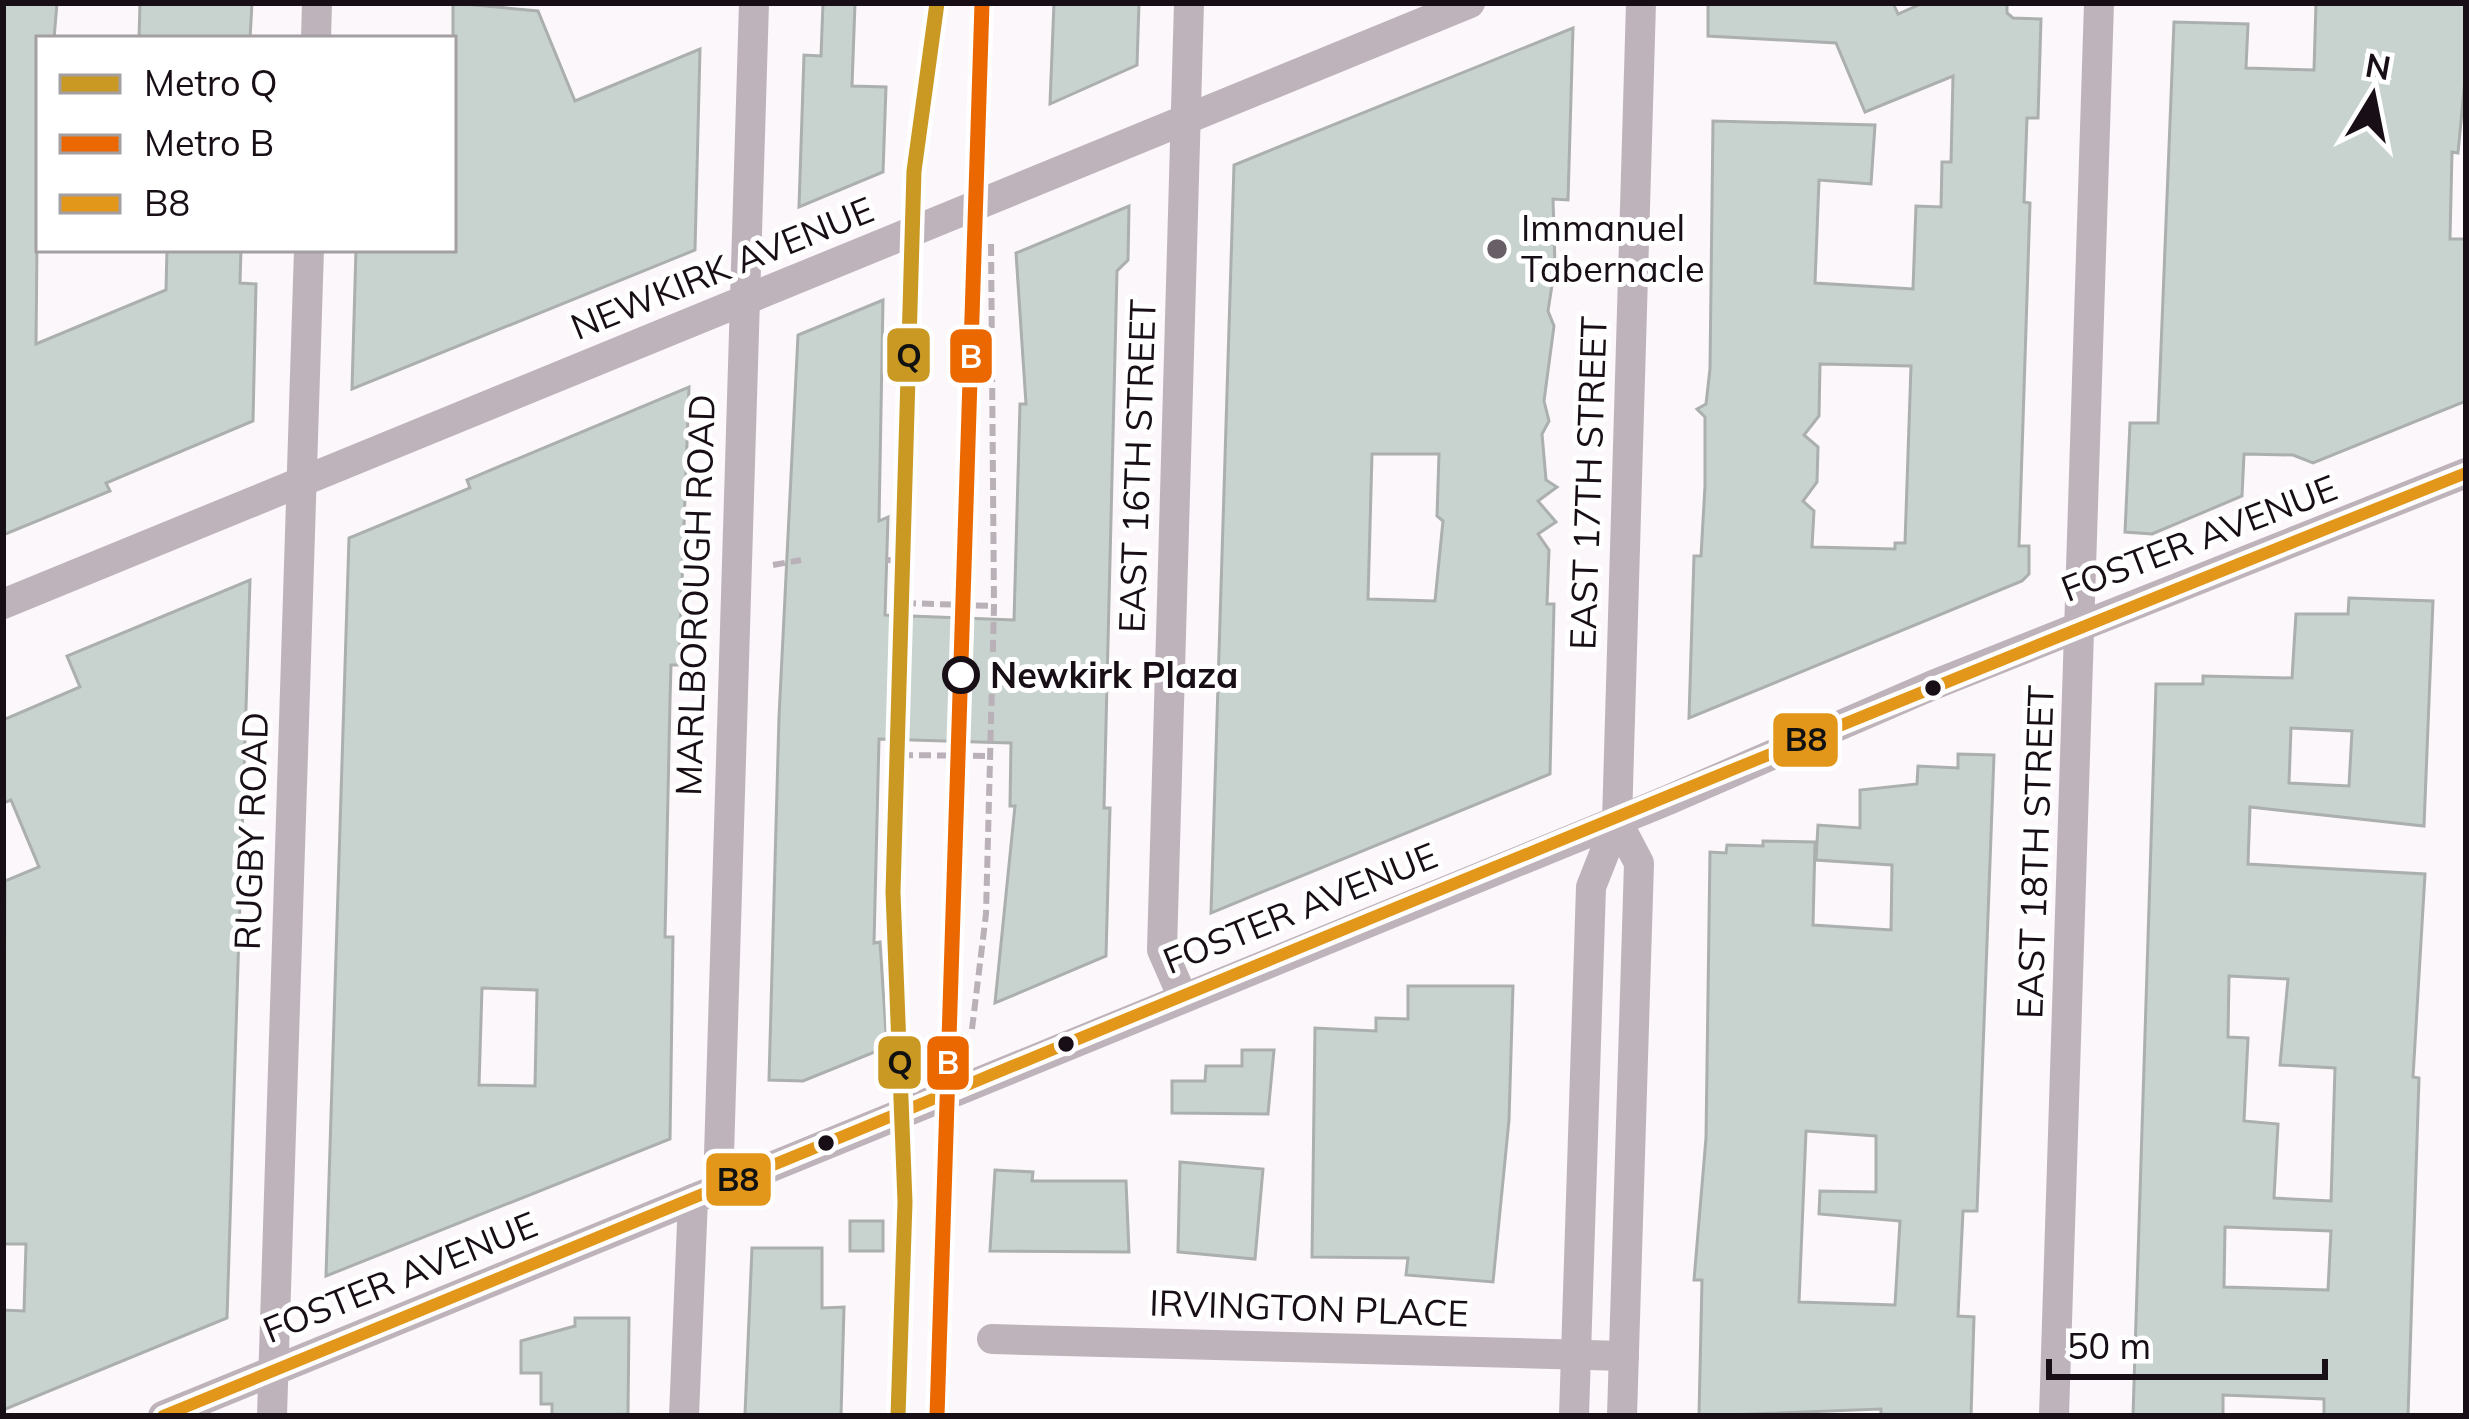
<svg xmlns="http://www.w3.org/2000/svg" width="2469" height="1419" viewBox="0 0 2469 1419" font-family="Mulish,sans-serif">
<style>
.building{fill:#c8d3cf;stroke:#abafae;stroke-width:3;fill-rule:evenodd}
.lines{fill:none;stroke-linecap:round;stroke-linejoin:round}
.path{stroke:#bab0b7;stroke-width:6;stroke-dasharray:12 6;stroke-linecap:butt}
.minor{stroke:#bfb3bb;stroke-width:30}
.bus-1-casing{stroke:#fff;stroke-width:21}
.bus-1{stroke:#e3971a;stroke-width:12}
.metro-1-casing{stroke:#fff;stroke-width:24}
.metro-2-casing{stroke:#fff;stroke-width:24}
.metro-1{stroke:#ca9923;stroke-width:15}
.metro-2{stroke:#eb6800;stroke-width:15}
.poi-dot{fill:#686066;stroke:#fff;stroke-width:4.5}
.stop-dot{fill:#fff;stroke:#180f16;stroke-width:6}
.bus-dot{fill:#180f16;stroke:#fff;stroke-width:4.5}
.labels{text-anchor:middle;stroke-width:10;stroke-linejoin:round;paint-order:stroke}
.poi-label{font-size:36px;fill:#180f16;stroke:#fff;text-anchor:start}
.street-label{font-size:36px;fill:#180f16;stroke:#fff}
.stop-label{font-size:36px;font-weight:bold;fill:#180f16;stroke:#fff;text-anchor:start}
.line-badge{stroke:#fff;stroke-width:4.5}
.badge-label{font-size:33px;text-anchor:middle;font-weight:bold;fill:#fff}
.pale-badge-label{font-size:33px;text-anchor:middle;font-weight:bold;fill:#111}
</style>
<rect width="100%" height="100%" fill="#fcf7fa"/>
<!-- building -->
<g class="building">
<polygon points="3,3 57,3 54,39 39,39 36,344 166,290 167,249 241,249 240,283 256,284 253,421 106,483 110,491 3,535"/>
<polygon points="140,3 252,3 250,39 139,39"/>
<polygon points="453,3 538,11 575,101 700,49 695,250 352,389 356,249 453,249"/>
<polygon points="823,3 855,3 852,86 886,87 883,172 799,207 804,55 821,56"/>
<polygon points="1054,3 1139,3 1137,65 1050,104"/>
<path d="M1708 3H1893L1898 14 1923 3H2007V13L2013 18 2041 19 2038 118H2027L2024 202 2030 203 2019 546H2029V574L2022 581 1689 718 1694 556H1701L1705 486V417L1697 409 1706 404 1710 369 1713 121 1875 125 1871 184 1819 180 1815 283 1913 289 1916 206 1941 207 1942 162H1951L1953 76 1865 112 1836 43 1708 36ZM1820 364 1911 366 1905 543H1895V549L1812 547 1814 511 1803 501 1817 482 1818 447 1804 435 1819 416Z"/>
<polygon points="2316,3 2466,3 2466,69 2458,153 2452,152 2450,239 2466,239 2466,401 2313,463 2293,455 2244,454 2242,496 2152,534 2125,532 2130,423 2158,423 2174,22 2248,24 2246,68 2314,70"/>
<path d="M1573 28 1568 200 1553 199 1555 266 1548 311 1554 326 1544 401 1549 421 1542 434 1546 480 1557 487 1538 501 1556 522 1538 534 1549 550 1547 604H1554L1550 774 1211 913 1234 165ZM1372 454H1439L1437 516 1443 521 1435 601 1368 599Z"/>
<polygon points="1129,206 1128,260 1117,271 1104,808 1110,808 1106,956 995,1003 1015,806 1010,806 1011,743 879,739 874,943 880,942 887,1047 803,1081 769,1080 779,717 798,335 883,300 879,521 888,517 885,615 1014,620 1020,404 1026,404 1016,253"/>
<path d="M689 387 679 665H671L670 700 665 937H673L670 1139 326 1276 349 538 470 488 467 480ZM482 988 537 990 535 1086 479 1085Z"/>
<polygon points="250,580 227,1318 3,1410 3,1310 24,1311 26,1244 3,1244 5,881 39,867 11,800 3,803 3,720 80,687 67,656"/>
<path d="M2349 598 2433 601 2424 826 2250 807 2248 864 2425 874 2413 1077 2419 1078 2408 1416H2324V1399L2223 1395V1416H2133L2156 684H2203V676L2292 678 2296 614H2348ZM2291 728 2352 731 2349 786 2289 783ZM2229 976 2288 979 2280 1065 2335 1068 2331 1201 2274 1198 2278 1124 2244 1121 2248 1038 2228 1037ZM2225 1227 2331 1231 2328 1290 2224 1287Z"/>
<path d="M1958 754 1994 755 1977 1211H1963L1958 1316 1974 1317 1971 1416H1881V1409L1699 1416 1702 1280H1694L1706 1138 1710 852 1726 853 1727 845 1763 846V841L1815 842 1813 925 1891 930 1892 865 1816 860 1818 825 1860 828V790L1917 784 1918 766 1958 768ZM1806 1131 1876 1136V1192L1820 1191 1819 1214 1900 1221 1895 1305 1799 1302Z"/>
<polygon points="1408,986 1513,986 1509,1120 1493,1282 1406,1275 1408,1258 1312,1257 1315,1028 1376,1031 1376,1018 1408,1019"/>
<polygon points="1242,1050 1274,1050 1268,1114 1172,1113 1172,1081 1205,1081 1206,1066 1242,1066"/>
<polygon points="1180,1162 1263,1169 1255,1259 1178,1252"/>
<polygon points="995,1170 1033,1172 1032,1181 1126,1181 1129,1252 990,1251"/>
<rect x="850" y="1221" width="33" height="30"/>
<polygon points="752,1248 822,1248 822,1308 844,1307 841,1416 745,1414"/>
<polygon points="575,1318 629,1318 628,1414 552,1416 552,1404 541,1404 541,1373 521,1373 521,1341 575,1326"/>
</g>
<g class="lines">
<!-- path -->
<g class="path">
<polyline points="887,560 904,561 895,906 904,1057"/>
<polyline points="773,565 801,560"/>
<polyline points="904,603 994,606"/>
<polyline points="901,755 987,756"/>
<polyline points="972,1029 986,914 994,606 991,239"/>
</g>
<!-- minor -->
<g class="minor">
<polyline points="316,39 317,3"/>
<polyline points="3,604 1470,3"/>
<polyline points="1617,821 1639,863 1622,1416"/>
<polyline points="1183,998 1162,950 1189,3"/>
<polyline points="718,1188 754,3"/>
<polyline points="992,1339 1624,1356"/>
<polyline points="163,1416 1668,800 1933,685 2466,473"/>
<polyline points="272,1416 309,249"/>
<polyline points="684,1416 693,1199"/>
<polyline points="1574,1416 1591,887 1617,821 1641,3"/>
<polyline points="2054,1416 2099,3"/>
</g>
<defs>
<path id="bus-1" d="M163 1416C931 1102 1695 780 2466 473"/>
</defs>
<!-- bus-1 casing -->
<use href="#bus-1" class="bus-1-casing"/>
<!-- bus-1 -->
<use href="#bus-1" class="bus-1"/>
<defs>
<polyline id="metro-1" points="898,1416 905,1202 893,892 914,171 937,3"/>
<polyline id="metro-2" points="937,1416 982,3"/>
</defs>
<!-- metro-1 casing -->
<use href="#metro-1" class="metro-1-casing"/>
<!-- metro-2 casing -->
<use href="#metro-2" class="metro-2-casing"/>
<!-- metro-1 -->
<use href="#metro-1" class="metro-1"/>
<!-- metro-2 -->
<use href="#metro-2" class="metro-2"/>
</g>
<!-- markers -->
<circle class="poi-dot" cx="1497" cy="249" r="12"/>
<circle class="stop-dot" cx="961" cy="675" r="16"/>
<g class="bus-dot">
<circle cx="1933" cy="688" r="10"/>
<circle cx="1066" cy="1044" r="10"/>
<circle cx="826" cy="1143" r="10"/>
</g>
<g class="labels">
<!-- poi labels -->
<g class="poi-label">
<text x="1521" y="241">Immanuel<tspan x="1521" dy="41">Tabernacle</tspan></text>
</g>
<!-- street labels -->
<g class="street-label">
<text transform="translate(722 268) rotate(-22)" y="13">NEWKIRK AVENUE</text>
<text transform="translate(1137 466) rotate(-88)" y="13">EAST 16TH STREET</text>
<text transform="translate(1588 483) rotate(-88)" y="13">EAST 17TH STREET</text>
<text transform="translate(2199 538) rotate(-21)" y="13">FOSTER AVENUE</text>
<text transform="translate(695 595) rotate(-88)" y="13">MARLBOROUGH ROAD</text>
<text transform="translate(251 831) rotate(-88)" y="13">RUGBY ROAD</text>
<text transform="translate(2035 852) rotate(-88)" y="13">EAST 18TH STREET</text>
<text transform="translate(1300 908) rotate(-22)" y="13">FOSTER AVENUE</text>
<text transform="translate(400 1277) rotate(-22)" y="13">FOSTER AVENUE</text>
<text transform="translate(1309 1308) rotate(2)" y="13">IRVINGTON PLACE</text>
</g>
<!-- stop labels -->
<g class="stop-label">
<text x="990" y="688">Newkirk Plaza</text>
</g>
</g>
<g class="line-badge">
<rect x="885" y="326" width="47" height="58" rx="12" fill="#ca9923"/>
<rect x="948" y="327" width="46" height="58" rx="12" fill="#eb6800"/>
<rect x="1771" y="711" width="69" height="58" rx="12" fill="#e3971a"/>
<rect x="876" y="1034" width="47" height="57" rx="12" fill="#ca9923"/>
<rect x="925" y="1034" width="46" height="58" rx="12" fill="#eb6800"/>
<rect x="704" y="1151" width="69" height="57" rx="12" fill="#e3971a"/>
</g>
<g class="badge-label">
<text x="971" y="368">B</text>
<text x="948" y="1074">B</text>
</g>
<g class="pale-badge-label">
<text x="909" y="367">Q</text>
<text x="1806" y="751">B8</text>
<text x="900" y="1074">Q</text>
<text x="738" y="1191">B8</text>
</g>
<!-- border -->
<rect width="2469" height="1419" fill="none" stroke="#180f16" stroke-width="12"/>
<!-- legend -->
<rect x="36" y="36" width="420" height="216" fill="#ffffff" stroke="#a39fa2" stroke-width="3"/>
<rect x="60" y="75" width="60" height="18" fill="#ca9923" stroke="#a39fa2" stroke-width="3"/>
<text x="144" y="96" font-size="36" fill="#180f16">Metro Q</text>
<rect x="60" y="135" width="60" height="18" fill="#eb6800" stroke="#a39fa2" stroke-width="3"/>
<text x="144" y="156" font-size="36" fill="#180f16">Metro B</text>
<rect x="60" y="195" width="60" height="18" fill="#e3971a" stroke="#a39fa2" stroke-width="3"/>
<text x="144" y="216" font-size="36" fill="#180f16">B8</text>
<!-- north arrow -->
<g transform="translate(2373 96) rotate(10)" stroke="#ffffff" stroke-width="9" paint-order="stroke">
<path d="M0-9L21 45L0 30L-21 45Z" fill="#180f16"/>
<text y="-18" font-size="33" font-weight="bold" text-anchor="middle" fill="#180f16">N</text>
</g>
<!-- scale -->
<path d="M2049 1359v18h276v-18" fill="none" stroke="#180f16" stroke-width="6"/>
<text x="2067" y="1359" font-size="36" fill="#180f16" stroke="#ffffff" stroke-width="9" paint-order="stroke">50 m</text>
</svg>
